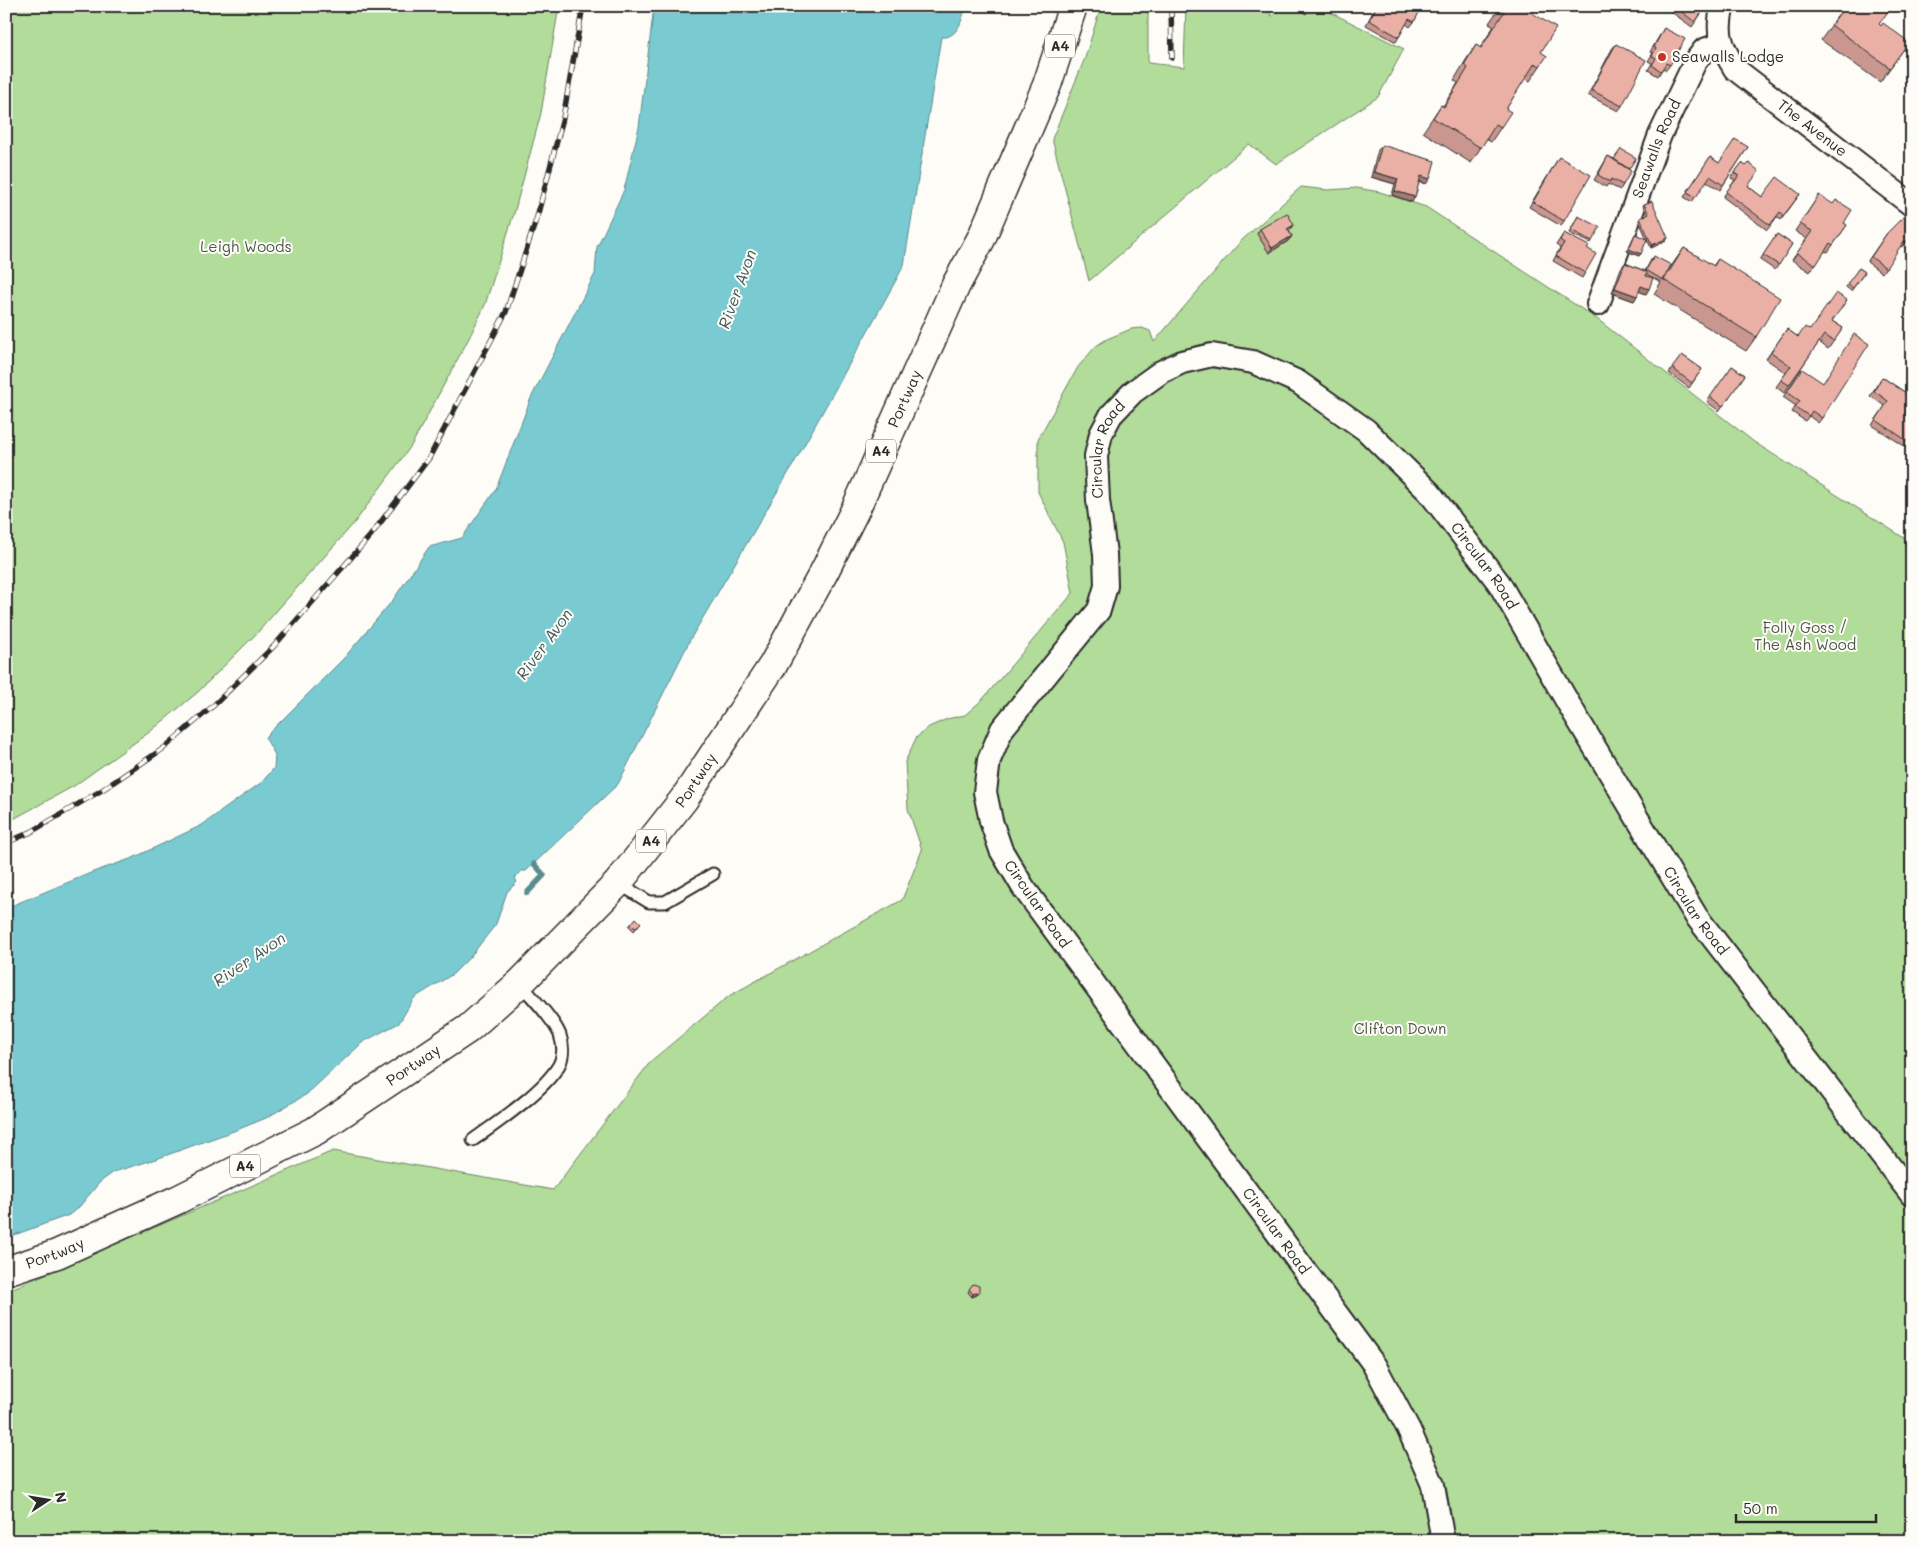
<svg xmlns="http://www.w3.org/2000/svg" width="1918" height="1547" viewBox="0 0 1918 1547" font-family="Mali,sans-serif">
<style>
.green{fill:#b1dc9a;stroke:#6e8462}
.water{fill:#7acbd1;stroke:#5a8b8f}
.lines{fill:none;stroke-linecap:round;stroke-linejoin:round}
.stream{stroke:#5a8b8f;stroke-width:5.5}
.service-casing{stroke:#2b2b2b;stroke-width:15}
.minor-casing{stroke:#2b2b2b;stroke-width:26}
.trunk-casing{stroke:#2b2b2b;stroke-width:31}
.service{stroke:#fdfcf7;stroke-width:11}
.minor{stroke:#fdfcf7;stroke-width:22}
.trunk{stroke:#fdfcf7;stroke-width:28}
.rail-casing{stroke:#2b2b2b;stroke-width:5.5}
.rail{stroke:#fdfcf7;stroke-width:4;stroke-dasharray:11;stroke-linecap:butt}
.wall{fill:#c9978f;stroke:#2b2b2b}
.shaded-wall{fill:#a47b74;stroke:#2b2b2b}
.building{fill:#eab0a6;stroke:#2b2b2b}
.poi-dot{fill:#c8321e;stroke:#fdfcf7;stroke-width:2}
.labels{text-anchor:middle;stroke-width:4;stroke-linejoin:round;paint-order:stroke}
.shield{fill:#fdfcf7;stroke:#6a6a68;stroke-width:1}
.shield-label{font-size:14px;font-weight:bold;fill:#2b2b2b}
.poi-label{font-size:15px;fill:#2b2b2b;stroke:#fdfcf7;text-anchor:start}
.street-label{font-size:15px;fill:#2b2b2b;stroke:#fdfcf7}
.park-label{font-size:15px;fill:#4c5747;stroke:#fdfcf7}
.water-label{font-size:16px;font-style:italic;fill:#435b5d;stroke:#fdfcf7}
</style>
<rect width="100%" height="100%" fill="#fdfcf7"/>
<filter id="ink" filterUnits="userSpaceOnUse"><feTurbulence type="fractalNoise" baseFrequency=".02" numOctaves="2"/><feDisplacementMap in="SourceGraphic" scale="10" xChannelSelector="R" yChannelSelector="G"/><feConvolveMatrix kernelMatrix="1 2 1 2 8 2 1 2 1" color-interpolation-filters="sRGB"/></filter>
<g filter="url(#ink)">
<!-- green -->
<g class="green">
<polygon points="6,6 559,6 541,113 515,210 485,305 469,338 411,446 355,522 258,632 198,692 151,731 74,786 6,823"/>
<polygon points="1101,6 1148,6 1148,63 1184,67 1186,6 1269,6 1271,16 1287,6 1318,6 1404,49 1378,97 1276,164 1249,144 1089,281 1052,139 1085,58"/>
<polygon points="1301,187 1328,190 1357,188 1380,192 1426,207 1597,319 1754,442 1912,543 1912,1541 6,1541 6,1291 333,1151 553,1190 651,1061 729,996 902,900 922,850 908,809 905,762 916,738 929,727 947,719 965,715 982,700 1073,593 1063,542 1038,492 1038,439 1078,367 1096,346 1107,339 1131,329 1142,328 1150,331 1154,342 1241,241"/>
</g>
<!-- water -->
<path class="water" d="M654 6H965C963 20 957 39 941 37L904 265 895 282 793 465 691 638 618 784 526 871H522L515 878 517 882 507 892 496 924 470 957 453 974 414 998 399 1023 363 1042 307 1094 266 1118 239 1129 156 1159 114 1172 100 1182 79 1207 69 1215 6 1238V908L93 872 133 858 202 825 262 782 274 768 275 755 265 737 344 658 393 600 429 547 462 538 496 489 531 398 595 274 597 247 624 190 639 127Z"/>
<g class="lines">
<!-- stream -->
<polyline class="stream" points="527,893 544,875 534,864"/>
<defs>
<g id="service">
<polyline points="618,883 649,902 665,902 713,874"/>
<path d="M473 1140C498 1122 544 1091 559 1065 564 1056 563 1044 560 1035 553 1018 532 998 520 983"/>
</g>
<g id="minor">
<path id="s1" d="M1723 6C1715 32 1722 48 1735 69L1912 205"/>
<path id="s2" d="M1598 304 1660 135 1695 62 1704 50 1721 44"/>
<path id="s3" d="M1443 1541 1433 1485 1409 1430 1375 1366 1023 887 1001 850 991 821 985 792 989 760 1002 729 1099 610 1106 586 1105 554 1098 500 1096 456 1101 434 1111 415 1133 392 1161 372 1182 362 1212 355 1253 362 1298 382 1366 430 1429 492 1499 583 1571 708 1696 916 1912 1195"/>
</g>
<g id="trunk">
<path id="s4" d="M6 1271 57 1254 177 1200 315 1131 468 1029 520 983 618 883 684 799 773 665 824 572 856 508 956 285 981 239 1047 85 1073 6"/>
</g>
</defs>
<!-- service casing -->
<use href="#service" class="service-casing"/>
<!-- minor casing -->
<use href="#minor" class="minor-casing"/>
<!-- trunk casing -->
<use href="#trunk" class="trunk-casing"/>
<!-- service -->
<use href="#service" class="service"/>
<!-- minor -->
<use href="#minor" class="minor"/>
<!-- trunk -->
<use href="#trunk" class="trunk"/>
<defs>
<g id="rail">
<polyline points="1171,6 1172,58"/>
<polyline points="6,843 31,832 102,790 164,748 212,707 274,646 371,535 429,458 506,312 537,217 563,118 583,6"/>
</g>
</defs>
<!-- rail casing -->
<use href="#rail" class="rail-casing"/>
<!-- rail -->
<use href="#rail" class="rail"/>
</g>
<!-- wall -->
<g class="wall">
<polygon points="1293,6 1311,6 1306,14"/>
<polygon points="1376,6 1421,6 1414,22 1410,27 1406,24 1396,42 1366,25"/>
<polygon points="1501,6 1521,6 1541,52 1540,66 1530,81 1525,78 1506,109 1501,127 1491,142 1486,139 1471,163 1423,132 1441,105 1443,106 1458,83 1454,80 1466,60 1476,45 1480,48 1494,26 1489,23"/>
<polygon points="1663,6 1703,6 1705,8 1692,27"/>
<polygon points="1845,6 1879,25 1909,42 1880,82 1821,40"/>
<polygon points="1664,28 1670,65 1666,70 1663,68 1658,76 1648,70 1652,63 1648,61 1653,53 1650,52"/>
<polygon points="1616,44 1622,106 1618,111 1588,95 1612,49"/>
<polygon points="1382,145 1426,184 1419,182 1412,202 1392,195 1395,184 1371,177 1378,150"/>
<polygon points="1748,147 1720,190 1706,181 1692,202 1684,197 1710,157 1719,163"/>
<polygon points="1608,156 1614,159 1636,158 1628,169 1623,185 1620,190 1608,184 1606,187 1594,180"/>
<polygon points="1559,157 1564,221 1561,226 1529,207"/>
<polygon points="1742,163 1748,186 1762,197 1800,194 1781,220 1777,217 1767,230 1723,197 1735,180 1731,178"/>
<polygon points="1819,195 1844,223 1847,225 1828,252 1825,251 1810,272 1792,260 1807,239 1795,231"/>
<polygon points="1644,204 1666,241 1651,248 1647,239 1639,256 1627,251 1635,234 1647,239 1639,221 1640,218 1647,215 1643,206"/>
<polygon points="1578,216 1592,241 1591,243 1569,233"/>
<polygon points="1294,225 1289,231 1292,236 1288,241 1269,253 1257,234 1260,229"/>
<polygon points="1564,233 1587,248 1585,273 1582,278 1553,261 1560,248 1556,245"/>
<polygon points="1887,233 1912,236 1902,247 1900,246 1882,273 1867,262"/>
<polygon points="1777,234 1792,244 1775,270 1760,260"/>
<polygon points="1684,248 1713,266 1718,259 1756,337 1746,351 1654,294 1661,282 1646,274 1646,294 1639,291 1634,301 1612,293 1621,268 1625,263 1645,271 1652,258 1667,272"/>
<polygon points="1859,268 1865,272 1851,291 1846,287"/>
<polygon points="1832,321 1843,328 1828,349 1819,342 1784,393 1776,387 1786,373 1766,359 1787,329 1798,337 1810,330"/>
<polygon points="1682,355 1702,369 1689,388 1669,373"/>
<polygon points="1732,366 1745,375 1719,411 1707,402"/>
<polygon points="1802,369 1822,418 1818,423 1809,416 1805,421 1792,412 1796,406 1783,397"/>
<polygon points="1882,377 1912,397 1912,451 1872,425 1885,406 1870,396"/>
<polygon points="631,924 639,925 634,931 629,926"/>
<polygon points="973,1284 977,1295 972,1297 968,1292"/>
</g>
<!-- shaded-wall -->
<g class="shaded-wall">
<polygon points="1374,172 1398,179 1395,184 1371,177"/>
<polygon points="1421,176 1430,179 1426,184 1418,181"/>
<polygon points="1395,191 1415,197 1412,202 1392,195"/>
<polygon points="1294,225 1290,230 1284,233 1287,229"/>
<polygon points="1292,236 1288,241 1269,253 1272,248"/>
<polygon points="1668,238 1666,241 1651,248 1652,245"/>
<polygon points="1629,249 1641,254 1639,256 1627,251"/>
<polygon points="1641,286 1649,289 1646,294 1638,291"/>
<polygon points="1615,288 1637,296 1634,301 1612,293"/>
<polygon points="979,1292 977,1295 972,1297 973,1294"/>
</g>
<!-- building -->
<g class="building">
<polygon points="1377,6 1421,6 1422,7 1414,22 1409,19 1399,37 1369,20"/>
<polygon points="1501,6 1521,6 1556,28 1541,52 1547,56 1540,66 1535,63 1506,109 1511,112 1501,127 1496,124 1481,148 1433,118 1441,105 1444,107 1468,68 1464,65 1476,45 1481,48 1504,12 1500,9"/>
<polygon points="1674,6 1703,6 1705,8 1695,22"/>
<polygon points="1845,6 1855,6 1858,8 1860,6 1892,6 1879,24 1881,26 1883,23 1909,42 1890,68 1831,25"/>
<polygon points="1664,28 1685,39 1670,65 1666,63 1661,71 1652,65 1656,58 1652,56 1656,48 1654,47"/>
<polygon points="1616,44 1646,60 1622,106 1591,90"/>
<polygon points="1735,139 1748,147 1723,185 1710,176 1696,197 1687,192 1710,157 1719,163"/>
<polygon points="1382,145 1435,161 1430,179 1421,176 1415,197 1395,191 1398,179 1374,172"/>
<polygon points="1621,149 1636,158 1629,169 1614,159"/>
<polygon points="1608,156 1631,171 1623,185 1611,179 1610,182 1598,175"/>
<polygon points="1559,157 1591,175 1564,221 1533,202"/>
<polygon points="1742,163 1746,166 1749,163 1759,171 1748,186 1762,197 1777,177 1800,194 1784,215 1780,212 1770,225 1726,192 1739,176 1734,173"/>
<polygon points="1819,195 1833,204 1836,200 1852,210 1844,223 1847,225 1833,245 1830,243 1816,265 1797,253 1812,231 1800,224"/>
<polygon points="1652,201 1668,238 1652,245 1640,218 1649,214 1644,204"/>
<polygon points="1287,213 1294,225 1287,229 1292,236 1272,248 1260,229"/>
<polygon points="1907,213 1912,218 1912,235 1906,242 1904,241 1886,268 1871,257 1887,233"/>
<polygon points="1578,216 1600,227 1592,241 1571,230"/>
<polygon points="1564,233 1589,246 1587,248 1596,254 1585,273 1556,256 1564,243 1560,240"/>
<polygon points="1635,234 1647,239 1641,254 1629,249"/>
<polygon points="1777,234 1792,244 1779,265 1763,255"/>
<polygon points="1684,248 1714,266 1718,259 1780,298 1756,337 1664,280"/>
<polygon points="1654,256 1671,265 1663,280 1646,270"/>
<polygon points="1625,263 1647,272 1646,276 1653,278 1649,289 1641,286 1637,296 1615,288"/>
<polygon points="1859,268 1865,272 1853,288 1847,284"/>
<polygon points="1836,293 1847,300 1832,321 1843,328 1834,341 1824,335 1789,385 1781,380 1791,366 1771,352 1787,329 1798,337 1805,327 1810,330"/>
<polygon points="1854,334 1869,344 1822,418 1812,411 1809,416 1795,407 1800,401 1787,392 1802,369 1823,383"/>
<polygon points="1682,355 1702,369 1692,383 1672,368"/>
<polygon points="1732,366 1745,375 1723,406 1710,397"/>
<polygon points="1882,377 1912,397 1912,444 1876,420 1888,401 1874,391"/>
<polygon points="636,918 641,923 635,928 631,924"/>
<polygon points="973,1284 979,1286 979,1292 973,1294 969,1289"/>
</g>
</g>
<!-- markers -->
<circle class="poi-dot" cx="1662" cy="57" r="5"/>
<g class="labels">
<!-- shield labels -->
<g class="shield">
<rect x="1045" y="34.5" width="30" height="23" rx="4"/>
<rect x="866" y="439.5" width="30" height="23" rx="4"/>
<rect x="636" y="829.5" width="30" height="23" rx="4"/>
<rect x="230" y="1154.5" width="30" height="23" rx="4"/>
</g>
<g class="shield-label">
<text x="1060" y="51">A4</text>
<text x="881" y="456">A4</text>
<text x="651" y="846">A4</text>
<text x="245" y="1171">A4</text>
</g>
<!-- poi labels -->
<g class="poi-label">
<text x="1672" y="62">Seawalls Lodge</text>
</g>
<!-- street labels -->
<g class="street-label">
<text dy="5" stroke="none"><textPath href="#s1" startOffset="164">The Avenue</textPath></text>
<text dy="5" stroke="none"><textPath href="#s2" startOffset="166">Seawalls Road</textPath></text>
<text dy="5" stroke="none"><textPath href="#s4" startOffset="1298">Portway</textPath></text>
<text dy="5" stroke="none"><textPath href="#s3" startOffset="1271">Circular Road</textPath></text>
<text dy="5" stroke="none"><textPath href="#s3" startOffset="1781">Circular Road</textPath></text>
<text dy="5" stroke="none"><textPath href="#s4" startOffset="862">Portway</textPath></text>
<text transform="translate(1037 904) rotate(55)" y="5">Circular Road</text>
<text dy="5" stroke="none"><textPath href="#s3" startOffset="2186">Circular Road</textPath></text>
<text dy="5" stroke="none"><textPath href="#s4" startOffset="458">Portway</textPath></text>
<text transform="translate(1276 1231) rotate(54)" y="5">Circular Road</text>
<text dy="5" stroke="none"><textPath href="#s4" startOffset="52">Portway</textPath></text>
</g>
<!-- park labels -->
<g class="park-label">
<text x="246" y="252">Leigh Woods</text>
<text x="1805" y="633">Folly Goss /<tspan x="1805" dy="17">The Ash Wood</tspan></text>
<text x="1400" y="1034">Clifton Down</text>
</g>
<!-- water labels -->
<g class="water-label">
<text transform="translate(737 289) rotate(-70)" y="6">River Avon</text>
<text transform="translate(544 644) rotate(-54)" y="6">River Avon</text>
<text transform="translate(249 959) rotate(-34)" y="6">River Avon</text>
</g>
</g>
<!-- margin -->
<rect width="1918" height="1547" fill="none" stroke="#fdfcf7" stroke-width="25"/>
<rect x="12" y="12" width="1893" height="1522" fill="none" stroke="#2b2b2b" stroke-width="2" filter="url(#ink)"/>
<!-- north arrow -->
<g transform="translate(48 1500) rotate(78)" stroke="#fdfcf7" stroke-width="4" paint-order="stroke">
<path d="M0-4L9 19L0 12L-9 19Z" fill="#2b2b2b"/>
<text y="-8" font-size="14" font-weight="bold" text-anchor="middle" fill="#2b2b2b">N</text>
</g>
<!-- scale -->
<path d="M1736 1514v8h140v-8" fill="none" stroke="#2b2b2b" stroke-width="2.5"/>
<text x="1743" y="1514" font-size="15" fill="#2b2b2b" stroke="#fdfcf7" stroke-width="4" paint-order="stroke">50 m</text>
</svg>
